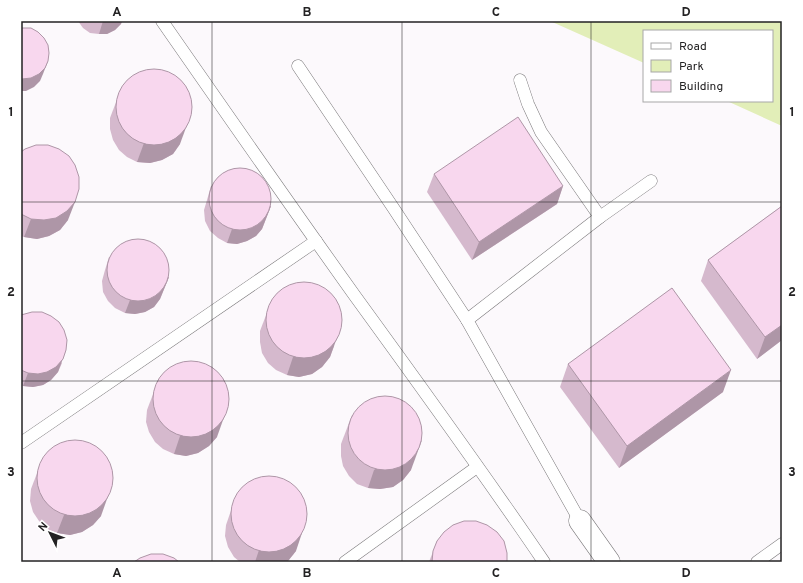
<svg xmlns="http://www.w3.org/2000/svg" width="803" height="583" viewBox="0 0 803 583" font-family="Overpass,sans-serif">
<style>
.green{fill:#e2eeb8}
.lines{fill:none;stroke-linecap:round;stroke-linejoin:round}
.service-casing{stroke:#797779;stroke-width:13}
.minor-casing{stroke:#797779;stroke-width:23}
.service{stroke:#fff;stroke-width:12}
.minor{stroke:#fff;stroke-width:22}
.wall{fill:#d5b9cd}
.shaded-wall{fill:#ae96a7}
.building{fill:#f8d7ee;stroke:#ae96a7}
.grid{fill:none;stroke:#232223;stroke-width:1;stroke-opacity:0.55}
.neatline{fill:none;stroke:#232223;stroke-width:1.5}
.grid-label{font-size:13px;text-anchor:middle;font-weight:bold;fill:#232223}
</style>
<rect width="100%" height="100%" fill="#fcf9fc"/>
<!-- green -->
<polygon class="green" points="550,21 782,21 782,126 727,101 772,101 772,31 644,31 644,63"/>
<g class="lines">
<defs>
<g id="service">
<path d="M162 21C226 113 290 205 355 296 419 384 483 472 544 562"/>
<polyline points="298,66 394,209 467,320"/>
<polyline points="520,80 528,104 541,132 600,217"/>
<polyline points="21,443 316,241"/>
<polyline points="580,521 467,320 600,217 651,181"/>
<polyline points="345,562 477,467"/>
<polyline points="757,562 782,544"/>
</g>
<polyline id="minor" points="580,521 609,562"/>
</defs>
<!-- service casing -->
<use href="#service" class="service-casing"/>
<!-- minor casing -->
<use href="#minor" class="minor-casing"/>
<!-- service -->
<use href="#service" class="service"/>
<!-- minor -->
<use href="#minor" class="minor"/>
</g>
<!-- wall -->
<g class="wall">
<polygon points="78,21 122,21 121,24 115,30 107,34 99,34 90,33 83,28"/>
<polygon points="121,89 180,144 173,154 162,160 150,163 137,162 127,157 119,150 113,140 110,129 110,118"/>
<polygon points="21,152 68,220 60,230 49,236 37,239 24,237 21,236"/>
<polygon points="434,174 563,186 557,204 472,260 427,192"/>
<polygon points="211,186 271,206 262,229 256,236 247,241 237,244 227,243 218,238 210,231 205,221 204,210 207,200"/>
<polygon points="782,206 782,340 757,359 701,281 708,260"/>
<polygon points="109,257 169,277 160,299 154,307 145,312 135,314 125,313 115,308 108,301 103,292 102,281 105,270"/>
<polygon points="271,302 334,346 330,357 322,367 312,374 299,377 287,375 276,370 268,363 262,353 260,342 260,331"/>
<polygon points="21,315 62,363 58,372 51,380 43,385 33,387 23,386 21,385"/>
<polygon points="568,364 723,392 619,468 560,387"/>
<polygon points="158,381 217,437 209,446 198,453 186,456 174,454 163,449 155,442 149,432 146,422 147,410"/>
<polygon points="352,415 411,470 403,480 393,487 380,489 368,488 357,484 349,476 343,466 341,456 341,444"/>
<polygon points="42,460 101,516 93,525 82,532 70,535 57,533 47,529 39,521 33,512 30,501 31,489"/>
<polygon points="236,496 296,551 288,561 286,562 240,562 234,557 228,547 225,536 226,525"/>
<polygon points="437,541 507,562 429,562"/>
</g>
<!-- shaded-wall -->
<g class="shaded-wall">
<polygon points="103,21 122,21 121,24 115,30 107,34 99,34"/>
<polygon points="48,61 43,74 40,81 34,87 26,91 21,91 21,82 22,79"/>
<polygon points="191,114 180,144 173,154 162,160 150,163 137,162 144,143"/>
<polygon points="563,186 557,204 472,260 479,242"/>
<polygon points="75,202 68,220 60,230 49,236 37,239 24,237 31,219"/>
<polygon points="271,206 262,229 256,236 247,241 237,244 227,243 232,229"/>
<polygon points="169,277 160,299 154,307 145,312 135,314 125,313 130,300"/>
<polygon points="782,325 782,340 757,359 765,337"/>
<polygon points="341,327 330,357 322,367 312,374 299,377 287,375 293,357"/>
<polygon points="66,350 58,372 51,380 43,385 33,387 23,386 28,373"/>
<polygon points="731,370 723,392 619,468 627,446"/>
<polygon points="228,406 217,437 209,446 198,453 186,456 174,454 180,436"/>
<polygon points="422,440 411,470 403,480 393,487 380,489 368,488 374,470"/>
<polygon points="112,485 101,516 93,525 82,532 70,535 57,533 64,515"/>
<polygon points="302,533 296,551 288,561 286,562 255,562 259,550"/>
</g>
<!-- building -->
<g class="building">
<polygon points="21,28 31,28 38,32 44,38 48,45 49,53 48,61 45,68 39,74 31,78 22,79 21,78"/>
<circle cx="154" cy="107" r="38"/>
<polygon points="518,117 563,186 479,242 434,174"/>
<polygon points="36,145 48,145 59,149 69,156 75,165 79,177 79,189 75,202 67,211 56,218 44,220 31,219 21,214 21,152 25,149"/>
<circle cx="240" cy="199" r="31"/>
<polygon points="782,206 782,325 765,337 708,260"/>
<circle cx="138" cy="270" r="31"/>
<circle cx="304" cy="320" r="38"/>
<polygon points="672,288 731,370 627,446 568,364"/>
<polygon points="32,312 42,312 51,316 59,322 64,330 67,340 66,350 63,359 56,367 47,372 38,374 28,373 21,370 21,315"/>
<circle cx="191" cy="399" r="38"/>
<circle cx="385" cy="433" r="37"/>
<circle cx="75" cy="478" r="38"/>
<circle cx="269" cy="514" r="38"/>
<polygon points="464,521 476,521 487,525 497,532 504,541 507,553 507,562 432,562 433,551 437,541 444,532 453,525"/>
<polygon points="151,554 163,554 174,558 179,562 134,562 140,558"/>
</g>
<!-- grid -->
<path class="grid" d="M212 21V562M402 21V562M591 21V562M21 202H782M21 381H782"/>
<!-- border -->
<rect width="803" height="583" fill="none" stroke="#ffffff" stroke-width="44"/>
<!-- legend -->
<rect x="643" y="30" width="130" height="72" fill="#ffffff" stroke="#a7a7a7"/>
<rect x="651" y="43" width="20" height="6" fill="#ffffff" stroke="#a7a7a7"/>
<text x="679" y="50" font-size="12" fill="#232223">Road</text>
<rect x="651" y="60" width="20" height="12" fill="#e2eeb8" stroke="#a7a7a7"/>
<text x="679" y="70" font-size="12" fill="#232223">Park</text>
<rect x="651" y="80" width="20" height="12" fill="#f8d7ee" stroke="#a7a7a7"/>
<text x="679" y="90" font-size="12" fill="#232223">Building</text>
<!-- north arrow -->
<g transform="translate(50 533) rotate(312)" stroke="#ffffff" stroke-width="3" paint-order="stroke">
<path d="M0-3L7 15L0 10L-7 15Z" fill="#232223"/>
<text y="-6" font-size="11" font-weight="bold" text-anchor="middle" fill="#232223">N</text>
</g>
<rect x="22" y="22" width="759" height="539" class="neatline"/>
<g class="grid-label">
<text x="117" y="16">A</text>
<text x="307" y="16">B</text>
<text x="496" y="16">C</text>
<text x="686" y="16">D</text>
<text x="11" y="116">1</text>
<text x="792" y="116">1</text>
<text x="11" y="296">2</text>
<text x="792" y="296">2</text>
<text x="11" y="476">3</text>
<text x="792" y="476">3</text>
<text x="117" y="577">A</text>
<text x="307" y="577">B</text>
<text x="496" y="577">C</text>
<text x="686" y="577">D</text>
</g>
</svg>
